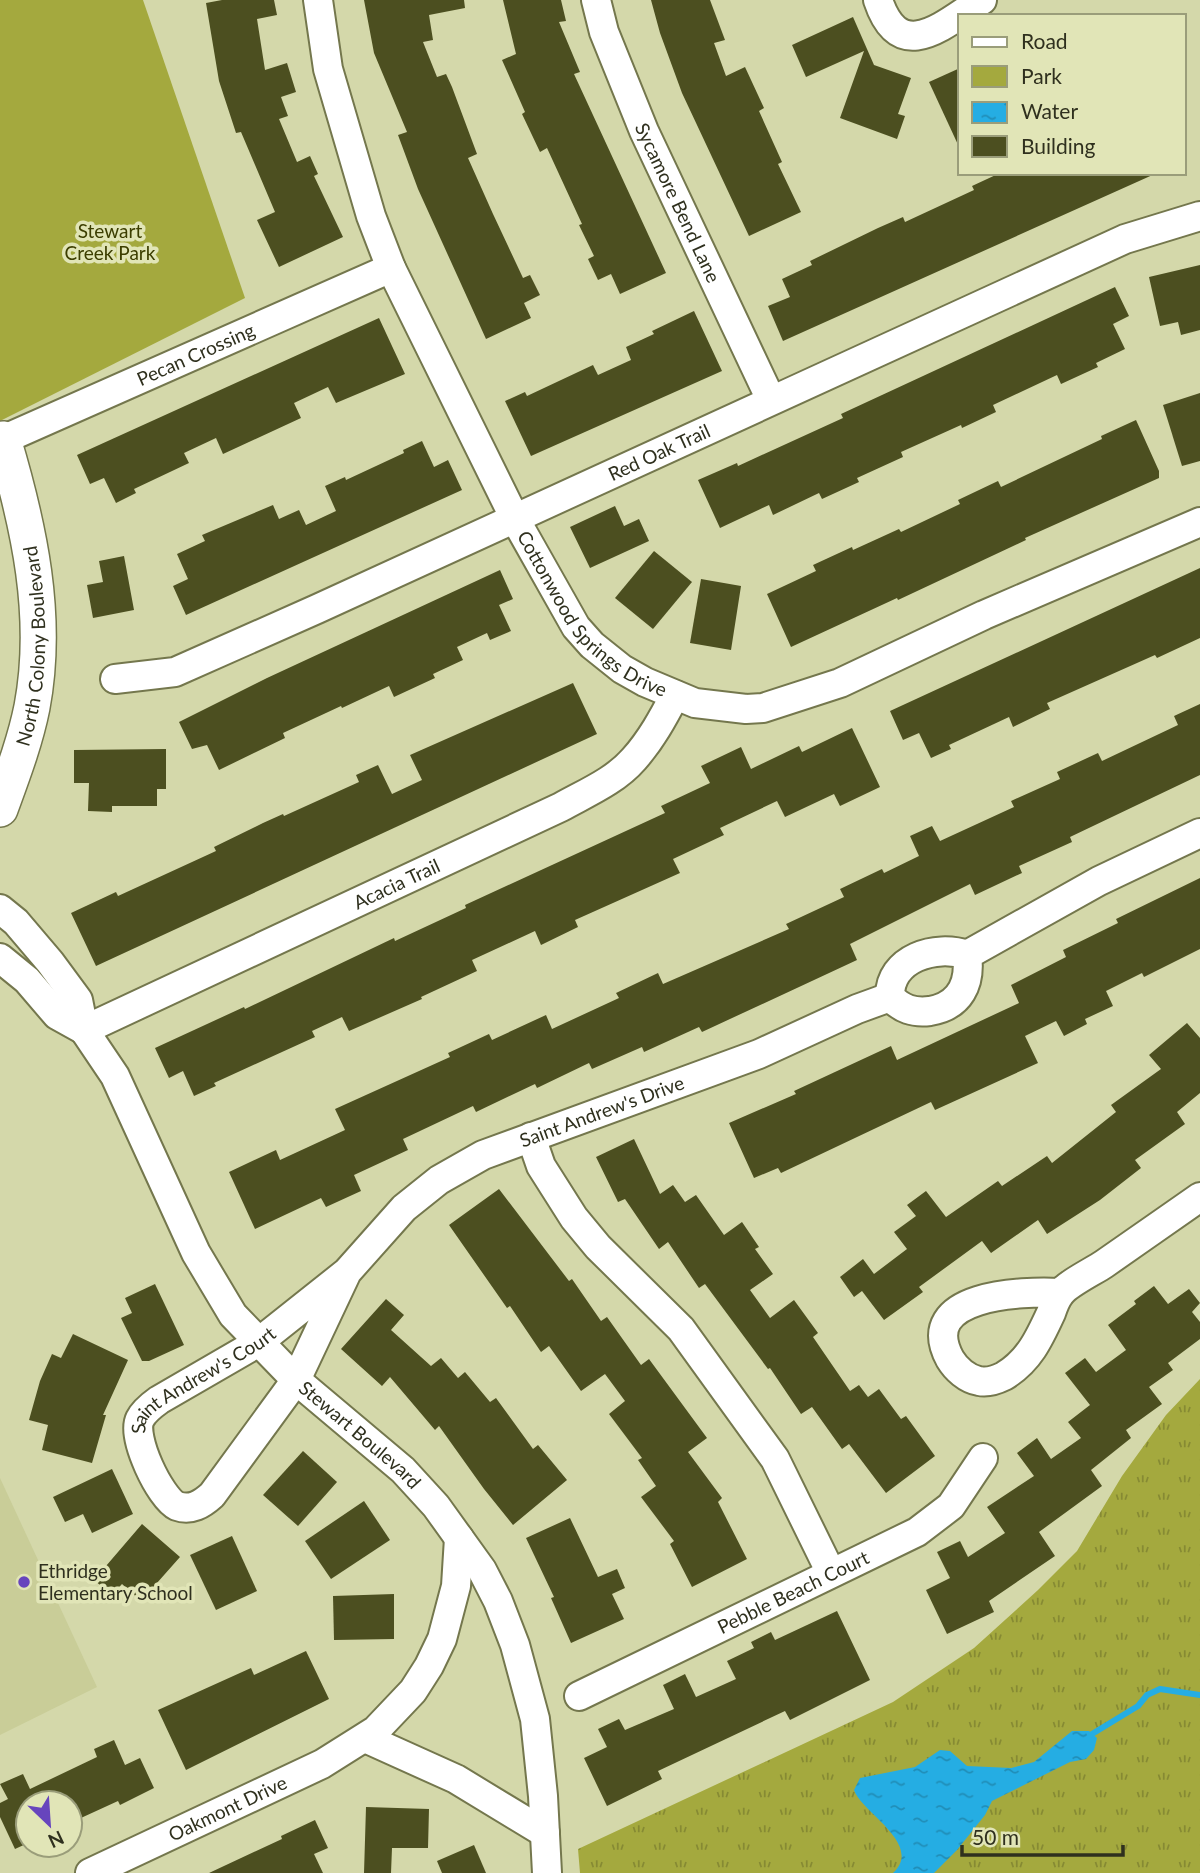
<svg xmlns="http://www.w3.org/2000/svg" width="1200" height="1873" viewBox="0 0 1200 1873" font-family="Lato,sans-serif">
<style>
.built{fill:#c9cd98}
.grass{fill:url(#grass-tufts)}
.park{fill:#a4a93e}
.water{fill:url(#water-ripples)}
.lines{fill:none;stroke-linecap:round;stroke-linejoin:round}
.stream{stroke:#25ade3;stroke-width:6}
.building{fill:#4c4f20}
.minor-casing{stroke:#74774d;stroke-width:32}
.major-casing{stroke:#74774d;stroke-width:38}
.minor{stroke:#fff;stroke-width:28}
.major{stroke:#fff;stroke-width:35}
.poi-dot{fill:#6745bd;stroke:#e1e5b7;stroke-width:2.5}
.labels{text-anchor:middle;stroke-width:7;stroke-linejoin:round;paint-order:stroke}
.street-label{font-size:19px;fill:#2f301e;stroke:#e1e5b7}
.park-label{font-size:19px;fill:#3c3e00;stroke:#e1e5b7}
.poi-label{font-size:19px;fill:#2f301e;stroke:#e1e5b7;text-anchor:start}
</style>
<defs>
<pattern id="grass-tufts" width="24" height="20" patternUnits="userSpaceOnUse" patternTransform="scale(1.75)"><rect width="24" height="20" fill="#a4a93e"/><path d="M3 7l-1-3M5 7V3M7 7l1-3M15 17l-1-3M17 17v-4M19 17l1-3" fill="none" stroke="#868a33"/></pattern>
<pattern id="water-ripples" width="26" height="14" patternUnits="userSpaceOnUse" patternTransform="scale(1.75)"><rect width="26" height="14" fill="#25ade3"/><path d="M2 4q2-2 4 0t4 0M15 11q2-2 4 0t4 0" fill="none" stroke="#208db7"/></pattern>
</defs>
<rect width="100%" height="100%" fill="#d4d8aa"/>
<!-- built -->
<polygon class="built" points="0,1478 97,1687 0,1735"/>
<!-- grass -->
<polygon class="grass" points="1200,1379 1200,1873 580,1873 578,1849 893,1702 974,1648 1038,1590 1077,1551 1122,1476 1166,1415"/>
<!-- park -->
<polygon class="park" points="0,0 143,0 245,298 0,421"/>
<!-- water -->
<path class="water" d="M1072 1731H1089L1097 1738 1094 1750 1086 1759 1070 1762 992 1801 985 1815 957 1850 934 1873H893C924 1844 862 1813 854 1790L860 1778 915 1767 940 1750 950 1751 967 1766 1011 1768 1034 1762Z"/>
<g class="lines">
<!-- stream -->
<polyline class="stream" points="1092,1734 1138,1706 1147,1695 1160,1689 1200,1695"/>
</g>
<!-- building -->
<g class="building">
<polygon points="222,0 274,0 277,15 257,19 265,70 287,63 296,92 281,97 288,116 279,119 297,162 310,156 318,174 314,176 343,237 279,267 257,220 275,212 241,132 236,133 219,81 206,3"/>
<polygon points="364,0 464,0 465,8 429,15 433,40 423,42 437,77 446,74 452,87 477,154 468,158 493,214 523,278 530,275 540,295 524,303 531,318 486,339 418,189 398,135 407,132 374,53"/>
<polygon points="503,0 561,0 566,21 559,22 580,72 574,74 666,273 620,294 611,274 598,280 588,259 594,256 579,225 582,224 547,148 540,152 522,114 525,112 502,60 516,54"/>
<polygon points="651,0 710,0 725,40 714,43 726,76 745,67 764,108 759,111 782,162 778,164 801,212 749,236 682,93 660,33"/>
<polygon points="853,17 874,65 911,78 898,114 905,116 897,139 840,118 864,51 806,77 792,45"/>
<polygon points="960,68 960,149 929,82"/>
<polygon points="1000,173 1157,173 783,341 768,306 790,297 782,279 812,265 810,261 878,228 903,217 905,222 974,190 972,186"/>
<polygon points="1200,265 1200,330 1181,335 1178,322 1160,326 1149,277"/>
<polygon points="1115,287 1129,316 1113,324 1125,349 1096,363 1098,367 1061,384 1057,375 993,405 996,412 962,428 961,425 901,452 903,457 857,478 859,482 822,499 819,493 773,515 769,505 720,528 698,480 737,463 738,466 843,418 841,414"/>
<polygon points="694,311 722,371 531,456 505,401 525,392 527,396 593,365 598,375 631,360 626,347 654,334 652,331"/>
<polygon points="379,318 405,374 336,403 328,387 294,403 301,418 223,454 216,438 184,453 189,463 134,489 136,493 116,503 104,478 90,484 77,455"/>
<polygon points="1200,393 1200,461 1182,466 1163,405"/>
<polygon points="1136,420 1159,471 1159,478 1025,538 1026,540 898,600 897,598 791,647 767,594 816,571 813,565 852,547 853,550 899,529 901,532 960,504 958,500 998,481 1001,487 1102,439 1101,436"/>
<polygon points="422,441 434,467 448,460 462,490 186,615 173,586 188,579 177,554 205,541 202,535 273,505 279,519 299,510 306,525 336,511 325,486 345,477 346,480 404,453 403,450"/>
<polygon points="615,506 624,526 639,519 649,541 590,568 570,527"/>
<polygon points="654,551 692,582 653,629 615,598"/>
<polygon points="124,556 134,610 93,618 87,585 103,582 99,561"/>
<polygon points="1200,568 1200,638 1157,658 1155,655 1047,703 1050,709 1013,727 1009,717 949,745 951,749 931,758 919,733 903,740 890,711"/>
<polygon points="500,570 513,599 499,605 511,631 490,640 487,633 457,647 463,660 433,674 435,678 394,697 389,686 342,708 341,706 283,733 285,738 219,770 207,745 192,749 179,722 267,678"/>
<polygon points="701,579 741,586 731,650 690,643"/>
<polygon points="573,683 597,734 96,966 71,913 116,892 118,896 216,851 214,847 263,823 283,814 284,816 359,782 356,775 378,765 392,794 422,780 410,755"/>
<polygon points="1200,704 1200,775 1070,837 1072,842 1019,866 1022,873 975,895 970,884 850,944 857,960 702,1032 699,1027 644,1052 642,1047 592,1069 589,1063 537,1088 535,1084 476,1112 473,1106 403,1139 408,1150 354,1175 361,1191 326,1207 321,1198 255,1229 229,1172 276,1150 280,1160 345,1130 335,1109 450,1057 448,1053 489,1034 492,1040 546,1015 552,1029 619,998 616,993 658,973 663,984 789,929 786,924 844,897 840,889 882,869 884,873 919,856 910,836 932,826 940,841 1014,807 1011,801 1060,779 1057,772 1098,753 1102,761 1178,725 1174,716"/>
<polygon points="852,728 880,787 840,806 834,794 785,817 777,801 720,828 724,835 673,859 680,873 575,920 578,927 541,945 535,931 472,960 477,971 421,997 422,999 349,1031 342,1017 312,1031 315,1037 214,1083 216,1086 194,1096 183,1071 169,1078 155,1048 244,1007 245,1009 394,938 395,941 466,908 465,905 665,813 661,806 710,783 701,766 741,747 751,769 799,746 802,752"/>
<polygon points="166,749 166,789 157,789 157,806 112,806 112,812 88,811 89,783 74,783 74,750"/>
<polygon points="1200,878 1200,949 1144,977 1142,973 1106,991 1113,1006 1085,1019 1087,1024 1064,1036 1056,1021 1025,1036 1038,1063 935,1110 931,1102 781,1173 778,1168 754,1178 729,1123 796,1094 794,1091 891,1046 897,1060 1019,1003 1011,985 1066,957 1063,950 1118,923 1116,919"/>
<polygon points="1187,1023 1200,1038 1200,1093 1177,1112 1185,1124 1135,1160 1141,1168 1100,1200 1047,1234 1038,1220 991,1253 982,1241 919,1287 923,1292 884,1320 862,1291 854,1297 840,1277 863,1259 874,1274 907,1249 894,1232 916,1216 907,1205 926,1191 946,1217 998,1181 1002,1186 1047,1156 1052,1163 1116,1112 1111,1105 1161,1069 1149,1055"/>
<polygon points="634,1139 660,1194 673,1185 685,1202 696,1195 724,1235 742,1222 759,1247 755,1249 773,1274 750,1290 770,1318 794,1300 818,1333 813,1337 850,1391 859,1385 868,1397 879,1389 901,1419 906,1416 935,1456 886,1493 849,1444 842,1449 812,1407 801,1414 770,1368 768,1369 705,1284 699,1288 668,1242 659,1249 625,1199 618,1202 596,1157"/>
<polygon points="499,1189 569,1281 572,1279 601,1321 607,1317 641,1365 649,1359 707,1438 688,1452 722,1498 718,1502 747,1559 692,1587 670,1544 674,1541 641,1497 656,1486 638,1460 642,1458 609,1414 625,1401 605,1374 581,1391 549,1346 541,1352 510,1306 507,1308 449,1225"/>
<polygon points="155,1284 184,1345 149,1361 142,1361 121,1318 132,1313 125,1298"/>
<polygon points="1154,1286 1168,1304 1189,1289 1200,1303 1192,1312 1200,1322 1200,1339 1168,1363 1173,1370 1149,1387 1162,1404 1126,1430 1131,1438 1091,1470 1102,1486 1039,1532 1055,1556 989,1601 994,1612 947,1634 926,1590 950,1578 937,1552 960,1541 968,1557 1005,1533 987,1507 1034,1476 1017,1453 1037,1438 1051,1459 1081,1438 1068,1422 1090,1405 1065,1373 1085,1358 1096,1372 1126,1350 1108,1325 1136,1304 1134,1301"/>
<polygon points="386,1299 404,1315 391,1330 431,1366 441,1358 458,1378 465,1372 490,1402 496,1398 533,1449 538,1445 567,1480 513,1525 484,1489 439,1426 435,1430 390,1377 382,1386 341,1349"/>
<polygon points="73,1334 128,1360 103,1415 106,1415 92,1463 42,1450 48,1425 29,1420 40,1381 52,1354 61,1358"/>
<polygon points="303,1451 337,1482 298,1526 263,1495"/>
<polygon points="112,1469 133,1514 92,1533 83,1514 65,1522 53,1497"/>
<polygon points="364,1501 390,1540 331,1579 305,1541"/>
<polygon points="570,1518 598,1577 617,1569 625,1588 612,1594 624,1619 571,1643 551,1598 554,1597 526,1538"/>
<polygon points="142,1524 180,1557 141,1601 122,1584 112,1595 94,1580"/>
<polygon points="232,1536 257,1591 216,1610 190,1555"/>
<polygon points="394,1594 394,1639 334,1640 333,1596"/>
<polygon points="837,1611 870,1680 790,1720 785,1711 658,1771 662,1779 607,1806 584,1758 607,1747 598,1729 619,1719 625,1730 674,1709 663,1685 685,1674 696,1697 736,1679 727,1661 754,1648 751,1642 771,1632 775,1640"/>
<polygon points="306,1651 329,1699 186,1770 158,1710 251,1668 254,1675"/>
<polygon points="114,1740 125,1765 140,1758 154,1788 120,1805 118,1801 70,1823 70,1803 28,1803 28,1843 15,1849 0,1817 0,1803 8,1799 0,1784 23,1774 30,1789 97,1757 94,1749"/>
<polygon points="366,1807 429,1809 428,1848 392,1848 391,1873 364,1873"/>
<polygon points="315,1820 328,1848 314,1854 323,1873 209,1873 282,1839 281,1836"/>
<polygon points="474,1845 486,1873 442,1873 437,1861"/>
</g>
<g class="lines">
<defs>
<g id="minor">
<path id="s1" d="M318 0 328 69 371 216 391 268 515 519 576 627 592 645 622 669 645 682 695 703 746 709 763 708 840 683 984 615 1200 522"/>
<path id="s2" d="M596 0 604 32 644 131 771 400"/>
<path d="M878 0C900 66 943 25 982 0"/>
<path id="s3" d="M0 441 391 268"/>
<path id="s4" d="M115 679 175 672 317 609 1125 239 1200 216"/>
<path id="s5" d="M0 909 16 922 50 962 78 1000 84 1030 115 1076 196 1253 233 1315 296 1380 403 1470 436 1506 482 1570 498 1601 515 1645 535 1719 543 1796 547 1873"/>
<path d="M967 955C971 984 960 1006 930 1011 913 1013 902 1009 890 997 889 958 936 944 967 955L1099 881 1200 833"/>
<polyline points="0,958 27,980 57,1015 84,1030"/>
<path id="s6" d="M84 1030 561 807C586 793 615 781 634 759 651 740 663 718 675 695"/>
<polyline points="531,1137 541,1166 574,1218 598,1247 681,1329 775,1459 831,1573"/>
<path id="s7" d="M347 1272 296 1380 212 1495C202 1504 191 1511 177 1506 160 1498 131 1437 140 1419 144 1411 152 1405 159 1400L259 1342 347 1272 404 1208 439 1180 483 1155 759 1054 857 1009 890 997"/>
<path d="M1060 1293C1023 1291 915 1294 950 1359 956 1369 967 1379 979 1381 988 1383 996 1380 1004 1376 1029 1361 1039 1339 1051 1313 1053 1307 1056 1299 1060 1294 1067 1284 1092 1272 1104 1264 1136 1242 1168 1219 1200 1197"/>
<path id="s8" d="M579 1696 917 1532 951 1506 983 1458"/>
<polyline points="365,1738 456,1779 545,1833"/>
<path id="s9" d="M90 1873 322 1764 376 1730 413 1691 429 1666 442 1639 456 1586 459 1538"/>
</g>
<g id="major">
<path id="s10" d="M0 809C12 776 25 742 32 707 49 617 29 526 3 439"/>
</g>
</defs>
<!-- minor casing -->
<use href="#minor" class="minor-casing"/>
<!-- major casing -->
<use href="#major" class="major-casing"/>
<!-- minor -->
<use href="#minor" class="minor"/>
<!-- major -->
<use href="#major" class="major"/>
</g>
<!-- markers -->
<circle class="poi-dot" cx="24" cy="1582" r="7"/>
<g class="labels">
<!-- street labels -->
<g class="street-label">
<text dy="7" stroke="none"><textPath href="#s2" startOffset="219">Sycamore Bend Lane</textPath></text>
<text dy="7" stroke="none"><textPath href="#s3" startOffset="214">Pecan Crossing</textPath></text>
<text dy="7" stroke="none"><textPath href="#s4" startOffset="592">Red Oak Trail</textPath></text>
<text dy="7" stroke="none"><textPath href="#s1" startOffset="684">Cottonwood Springs Drive</textPath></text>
<text dy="7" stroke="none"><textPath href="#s10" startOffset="168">North Colony Boulevard</textPath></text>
<text dy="7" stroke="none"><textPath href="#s6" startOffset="345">Acacia Trail</textPath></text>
<text dy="7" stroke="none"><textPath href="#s7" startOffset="962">Saint Andrew's Drive</textPath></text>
<text dy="7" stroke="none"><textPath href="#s7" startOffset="472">Saint Andrew's Court</textPath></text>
<text dy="7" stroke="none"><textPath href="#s5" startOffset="648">Stewart Boulevard</textPath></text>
<text dy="7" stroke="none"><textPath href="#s8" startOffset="238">Pebble Beach Court</textPath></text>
<text dy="7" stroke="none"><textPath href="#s9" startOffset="152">Oakmont Drive</textPath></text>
</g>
<!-- park labels -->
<g class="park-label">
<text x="110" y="238">Stewart<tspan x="110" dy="22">Creek Park</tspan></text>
</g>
<!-- poi labels -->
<g class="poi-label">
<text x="38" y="1578">Ethridge<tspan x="38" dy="22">Elementary School</tspan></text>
</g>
</g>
<!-- legend -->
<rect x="958" y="14" width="228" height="161" fill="#e1e5b7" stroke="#9a9d7a" stroke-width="2"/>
<rect x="972" y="37" width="35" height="10" fill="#ffffff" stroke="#9a9d7a" stroke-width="2"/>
<text x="1021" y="49" font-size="21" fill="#2f301e">Road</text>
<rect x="972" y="66" width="35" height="21" fill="#a4a93e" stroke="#9a9d7a" stroke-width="2"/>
<text x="1021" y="84" font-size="21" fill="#2f301e">Park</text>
<rect x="972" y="102" width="35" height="21" fill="url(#water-ripples)" stroke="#9a9d7a" stroke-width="2"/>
<text x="1021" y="119" font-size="21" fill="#2f301e">Water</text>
<rect x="972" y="136" width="35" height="21" fill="#4c4f20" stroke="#9a9d7a" stroke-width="2"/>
<text x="1021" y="154" font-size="21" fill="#2f301e">Building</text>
<!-- north arrow -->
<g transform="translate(49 1824) rotate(155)"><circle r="33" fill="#e1e5b7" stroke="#9a9d7a" stroke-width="2"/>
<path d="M0-5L12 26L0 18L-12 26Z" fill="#6745bd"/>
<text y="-10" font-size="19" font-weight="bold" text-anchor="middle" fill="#2f301e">N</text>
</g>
<!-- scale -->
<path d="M962 1845v10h161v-10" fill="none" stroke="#2f301e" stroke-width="3.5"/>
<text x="972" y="1845" font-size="21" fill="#2f301e" stroke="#e1e5b7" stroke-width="5" paint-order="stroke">50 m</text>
</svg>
